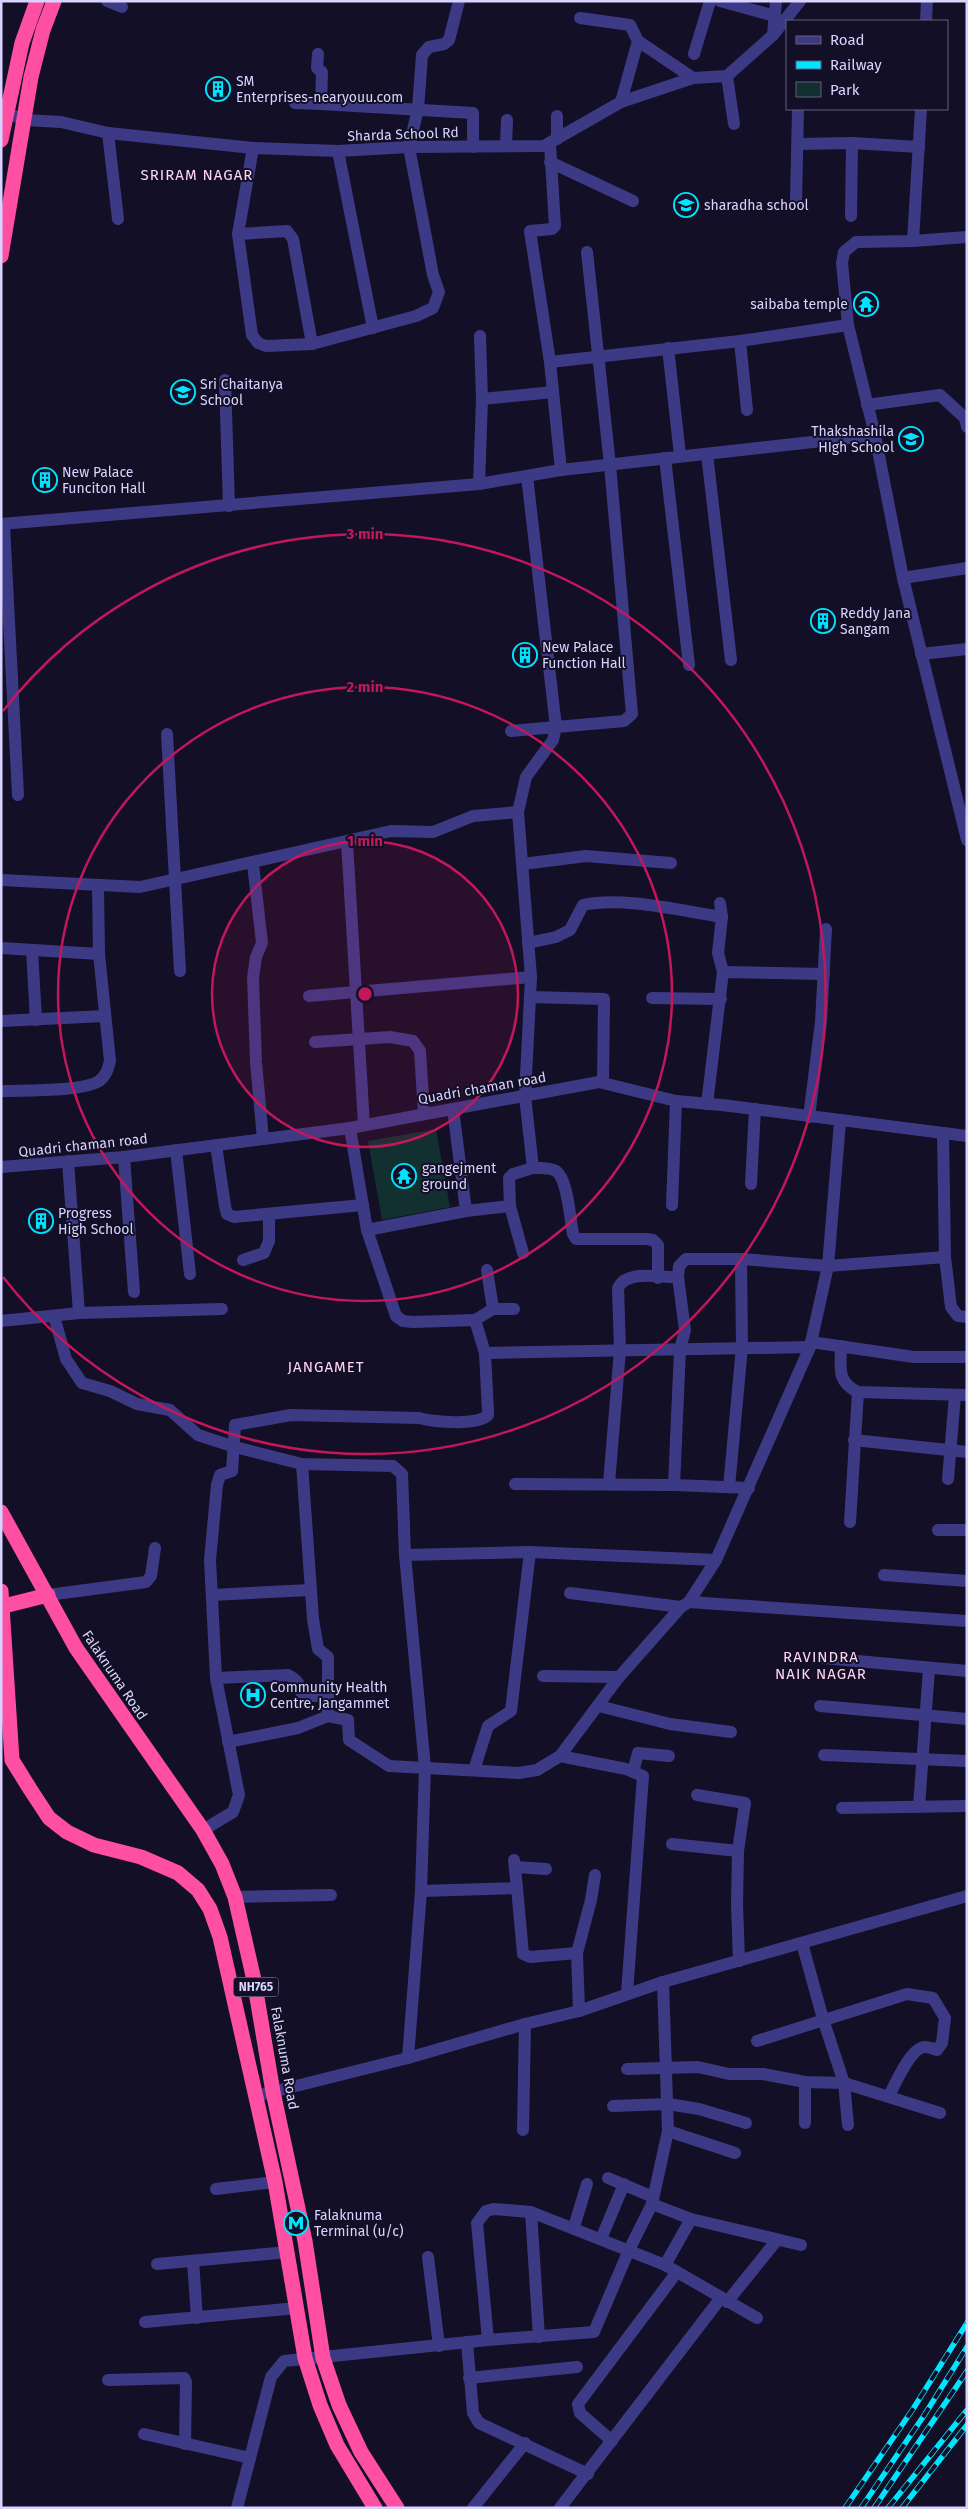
<svg xmlns="http://www.w3.org/2000/svg" width="968" height="2509" viewBox="0 0 968 2509" font-family="'Fira Sans',sans-serif">
<style>
.green{fill:#12302f}
.lines{fill:none;stroke-linecap:round;stroke-linejoin:round}
.minor{stroke:#3d3a85;stroke-width:12}
.highway{stroke:#ff4fa3;stroke-width:15}
.rail-casing{stroke:#00e5ff;stroke-width:5.5}
.rail{stroke:#130f26;stroke-width:4;stroke-dasharray:11;stroke-linecap:butt}
.ring{fill:none;stroke:#c2185b;stroke-width:2.5}
.labels{text-anchor:middle;stroke-width:4;stroke-linejoin:round;paint-order:stroke}
.shield{fill:#130f26;stroke:#9e99be;stroke-width:1}
.shield-label{font-size:12px;font-weight:bold;fill:#d9d4ff}
.poi-label{font-size:14px;fill:#d9d4ff;stroke:#130f26;text-anchor:start}
.street-label{font-size:14px;fill:#d9d4ff;stroke:#130f26}
.neighbourhood-label{font-size:15px;letter-spacing:1px;fill:#ffd6f0;stroke:#130f26}
.centre{fill:#c2185b;stroke:#130f26;stroke-width:2.5}
.ring-label{font-size:15px;text-anchor:middle;font-weight:bold;fill:#c2185b;stroke:#130f26;stroke-width:4;stroke-linejoin:round;paint-order:stroke}
</style>
<rect width="100%" height="100%" fill="#130f26"/>
<!-- green -->
<polygon class="green" points="436,1129 450,1207 382,1220 368,1141"/>
<g class="lines">
<!-- minor -->
<g class="minor">
<polyline points="107,1 122,7"/>
<polyline points="720,1 775,16"/>
<polyline points="776,1 773,35 800,1"/>
<polyline points="580,18 630,25 638,41 621,102"/>
<polyline points="926,21 927,1"/>
<polyline points="638,41 693,78"/>
<polyline points="318,54 317,68 322,72 321,104 473,113 473,147"/>
<polyline points="694,54 710,1"/>
<polyline points="727,76 734,124"/>
<polyline points="295,103 321,104"/>
<polyline points="921,109 913,241 856,242 844,252 842,263 848,325 875,435 903,578 967,840"/>
<polyline points="7,113 25,120 61,122 108,133 253,148 338,151 409,147 544,146 621,102 693,78 727,76 773,35"/>
<polyline points="108,133 118,219"/>
<polyline points="557,139 557,116"/>
<polyline points="852,143 919,147"/>
<polyline points="550,144 555,226 552,229 530,231 550,362 561,470"/>
<polyline points="798,144 852,143 851,216"/>
<polyline points="506,146 507,120"/>
<polyline points="253,148 238,234 252,335 258,343 266,346 312,344 416,316 433,308 439,292 433,275 409,147 418,109 422,55 429,47 444,44 449,40 459,1"/>
<polyline points="338,151 373,328"/>
<polyline points="550,162 633,201"/>
<polyline points="796,202 798,109"/>
<polyline points="238,234 287,231 293,239 312,344"/>
<polyline points="913,241 967,237"/>
<polyline points="740,341 747,410"/>
<polyline points="668,348 680,455"/>
<polyline points="550,362 740,341 848,325"/>
<polyline points="225,380 229,506"/>
<polyline points="482,399 553,392"/>
<polyline points="867,405 940,395 965,418 967,427"/>
<polyline points="707,454 731,660"/>
<polyline points="665,458 689,665"/>
<polyline points="479,484 482,399 480,336"/>
<polyline points="1,524 479,484 561,470 875,435"/>
<polyline points="4,525 18,795"/>
<polyline points="903,578 967,568"/>
<polyline points="921,654 967,649"/>
<polyline points="511,731 624,721 632,714 610,465 587,252"/>
<polyline points="167,734 180,971"/>
<path d="M518 812 531 977 525 1096 533 1168C540 1168 549 1167 556 1171 568 1179 570 1220 573 1234L576 1239H646L653 1240 658 1245V1278"/>
<polyline points="347,842 364,1125"/>
<polyline points="253,864 262,943 256,957 253,978 256,1062 263,1139"/>
<polyline points="523,864 586,856 671,863"/>
<polyline points="1,880 140,887 391,831 433,832 473,816 518,812 526,777 553,740 556,727 527,476"/>
<polyline points="720,903 722,917"/>
<path d="M528 943 556 937 570 930 583 905C621 896 682 911 722 917L718 953 723 972"/>
<polyline points="1,948 99,954"/>
<polyline points="32,950 36,1020"/>
<polyline points="309,996 531,977"/>
<polyline points="530,997 604,999 603,1082"/>
<polyline points="652,998 721,999"/>
<polyline points="1,1021 105,1016"/>
<polyline points="315,1042 390,1037 413,1041 420,1051 424,1114"/>
<path d="M1 1091C23 1090 82 1092 99 1081 106 1076 108 1069 110 1061L99 954 98 886"/>
<polyline points="707,1104 723,972 824,974"/>
<polyline points="453,1109 466,1211"/>
<polyline points="809,1117 821,1022 826,929"/>
<polyline points="350,1128 367,1230 396,1316 403,1321 413,1322 475,1320"/>
<polyline points="943,1133 945,1257 951,1307 958,1316 967,1317"/>
<polyline points="216,1145 225,1206 227,1214 234,1217 363,1205"/>
<polyline points="176,1150 190,1274"/>
<polyline points="124,1157 134,1292"/>
<polyline points="68,1161 79,1313"/>
<polyline points="1,1167 124,1157 350,1128 599,1082 676,1101 722,1105 967,1136"/>
<polyline points="751,1184 755,1109"/>
<polyline points="672,1205 676,1101"/>
<polyline points="510,1206 523,1253"/>
<polyline points="367,1230 466,1211 510,1206 509,1178 513,1174 533,1168"/>
<polyline points="243,1260 264,1253 269,1241 269,1215"/>
<polyline points="487,1270 493,1309"/>
<polyline points="678,1277 679,1266 686,1259 741,1259"/>
<polyline points="514,1309 493,1309 475,1320 485,1353 810,1347"/>
<polyline points="54,1316 66,1359 82,1383 110,1391 137,1404 170,1410 198,1435 235,1447 302,1464 393,1466 402,1474 405,1555 425,1768 421,1891 408,2058"/>
<polyline points="1,1321 79,1313 222,1309"/>
<polyline points="811,1342 914,1357 967,1357"/>
<path d="M841 1346C841 1367 836 1382 858 1392L967 1395"/>
<polyline points="854,1440 967,1452"/>
<polyline points="302,1464 313,1619 318,1649 328,1657 328,1716 348,1720 349,1740 389,1766 519,1773 537,1770 560,1756 619,1677 681,1607 689,1602 716,1560 810,1347 828,1266 840,1122"/>
<polyline points="948,1479 955,1395"/>
<polyline points="515,1484 674,1485 749,1488"/>
<path d="M609 1484 620 1350 618 1288C627 1269 659 1278 678 1277L685 1330 680 1350 674 1485"/>
<polyline points="729,1487 742,1347 741,1259 828,1266 945,1257"/>
<polyline points="850,1522 858,1392"/>
<polyline points="938,1530 967,1530"/>
<polyline points="405,1555 530,1552 716,1560"/>
<polyline points="884,1575 967,1581"/>
<polyline points="570,1593 681,1607"/>
<polyline points="48,1595 146,1582 151,1576 155,1548"/>
<polyline points="212,1595 310,1590"/>
<polyline points="689,1602 967,1621"/>
<polyline points="824,1658 967,1671"/>
<polyline points="543,1676 619,1677"/>
<path d="M216 1678 288 1675C297 1680 299 1682 301 1692L305 1696H327"/>
<polyline points="599,1706 670,1724 731,1732"/>
<polyline points="820,1706 967,1719"/>
<polyline points="228,1742 298,1728 328,1716"/>
<polyline points="824,1755 967,1761"/>
<polyline points="560,1756 626,1769 643,1776 627,1993"/>
<polyline points="474,1770 488,1726 511,1711 530,1552"/>
<polyline points="633,1772 638,1753 669,1756"/>
<polyline points="919,1807 929,1668"/>
<polyline points="842,1808 967,1806"/>
<path d="M203 1830 233 1812 239 1795 216 1678 210 1560 217 1485 220 1475 232 1471 235 1425 291 1415 419 1418C434 1422 477 1426 488 1415V1412L485 1353"/>
<polyline points="672,1844 738,1851 745,1803 697,1795"/>
<polyline points="738,1851 737,1904 739,1961"/>
<polyline points="515,1867 546,1869"/>
<polyline points="517,1888 523,1954 530,1957 577,1953 579,2011"/>
<polyline points="421,1891 517,1888 514,1860"/>
<polyline points="235,1897 331,1895"/>
<polyline points="802,1943 823,2019 844,2083 848,2125"/>
<polyline points="577,1953 591,1900 595,1875"/>
<path d="M757 2041 907 1994 933 1998 945 2018 942 2043 937 2050C934 2049 929 2047 925 2047 911 2047 895 2084 889 2096"/>
<polyline points="627,2069 698,2067 729,2074 763,2074 805,2082 844,2083 940,2113"/>
<polyline points="256,2096 408,2058 525,2024 579,2011 663,1982 967,1896"/>
<polyline points="613,2106 668,2104 699,2109 746,2123"/>
<polyline points="805,2123 805,2082"/>
<polyline points="523,2130 525,2024"/>
<polyline points="668,2131 735,2153"/>
<polyline points="608,2178 653,2197"/>
<polyline points="216,2189 275,2182"/>
<polyline points="652,2204 691,2219 801,2245"/>
<polyline points="531,2212 539,2337"/>
<polyline points="574,2227 587,2184"/>
<polyline points="601,2239 624,2184"/>
<polyline points="428,2257 439,2346"/>
<polyline points="193,2261 197,2318"/>
<polyline points="157,2264 288,2252"/>
<polyline points="665,2265 691,2219"/>
<polyline points="727,2302 777,2240"/>
<polyline points="145,2322 297,2308"/>
<polyline points="488,2340 477,2223 486,2211 494,2209 531,2212 665,2265 757,2318"/>
<polyline points="467,2342 473,2413 479,2423 588,2474"/>
<polyline points="469,2378 577,2367"/>
<polyline points="108,2380 184,2378 186,2382 185,2444"/>
<polyline points="144,2434 250,2458"/>
<polyline points="612,2441 580,2413 578,2404 677,2272"/>
<polyline points="237,2508 271,2377 284,2361 488,2340 594,2332 629,2250 652,2204 668,2131 663,1982"/>
<polyline points="473,2508 525,2443"/>
<polyline points="560,2508 720,2299"/>
</g>
<!-- highway -->
<g class="highway">
<polyline points="1,140 22,43 37,1"/>
<polyline points="1,256 31,77 43,30 54,1"/>
<polyline points="1,1512 76,1648 203,1830 222,1864 235,1897 254,1980 273,2092 305,2241 323,2358 339,2405 361,2452 397,2508"/>
<polyline points="1,1591 12,1760 30,1789 49,1818 67,1832 94,1845 141,1857 178,1873 198,1890 210,1909 220,1937 275,2182 305,2358 320,2405 337,2445 375,2508"/>
<polyline points="4,1606 48,1595"/>
</g>
<defs>
<g id="rail">
<polyline points="845,2508 913,2409 967,2323"/>
<polyline points="861,2508 925,2414 967,2347"/>
<polyline points="874,2508 967,2371"/>
<polyline points="888,2508 967,2410"/>
<polyline points="902,2508 967,2425"/>
</g>
</defs>
<!-- rail casing -->
<use href="#rail" class="rail-casing"/>
<!-- rail -->
<use href="#rail" class="rail"/>
</g>
<!-- distance rings -->
<circle cx="365" cy="994" r="153" fill="#c2185b" fill-opacity=".12"/>
<g class="ring">
<circle cx="365" cy="994" r="153"/>
<circle cx="365" cy="994" r="307"/>
<path d="M3 711A460 460 0 1 1 3 1277"/>
</g>
<!-- icons -->
<defs>
<symbol id="building-ring" viewBox="-11 -11 22 22"><circle r="9.5" fill="#130f26" stroke="#00e5ff" stroke-width="1.5"/><path d="M-4-6H4V6H1V3H-1V6H-4ZM-2.5-4.3h1.7v1.8h-1.7ZM.8-4.3h1.7v1.8H.8ZM-2.5-1h1.7V.8h-1.7ZM.8-1h1.7V.8H.8Z" fill="#00e5ff"/></symbol>
<symbol id="school-ring" viewBox="-11 -11 22 22"><circle r="9.5" fill="#130f26" stroke="#00e5ff" stroke-width="1.5"/><path d="M0-5L7-2L0 1L-7-2ZM-4 1L0 2.5L4 1V4Q0 6-4 4Z" fill="#00e5ff"/></symbol>
<symbol id="temple-ring" viewBox="-11 -11 22 22"><circle r="9.5" fill="#130f26" stroke="#00e5ff" stroke-width="1.5"/><path d="M0-6L5-2H3V0L6.5 2.5H4V6H1.5V3h-3V6H-4V2.5H-6.5L-3 0V-2H-5Z" fill="#00e5ff"/></symbol>
<symbol id="hospital-ring" viewBox="-11 -11 22 22"><circle r="9.5" fill="#130f26" stroke="#00e5ff" stroke-width="1.5"/><path d="M-5-5h3v3.5h4V-5h3V5h-3V1.5h-4V5h-3Z" fill="#00e5ff"/></symbol>
<symbol id="metro-ring" viewBox="-11 -11 22 22"><circle r="9.5" fill="#130f26" stroke="#00e5ff" stroke-width="1.5"/><path d="M-5.5 5V-5H-3L0 0L3-5H5.5V5H3V-.5L0 4L-3-.5V5Z" fill="#00e5ff"/></symbol>
</defs>
<g fill-rule="evenodd">
<use href="#building-ring" x="204" y="75" width="28" height="28"/>
<use href="#school-ring" x="672" y="191" width="28" height="28"/>
<use href="#temple-ring" x="852" y="290" width="28" height="28"/>
<use href="#school-ring" x="169" y="378" width="28" height="28"/>
<use href="#school-ring" x="897" y="425" width="28" height="28"/>
<use href="#building-ring" x="31" y="466" width="28" height="28"/>
<use href="#building-ring" x="809" y="607" width="28" height="28"/>
<use href="#building-ring" x="511" y="641" width="28" height="28"/>
<use href="#temple-ring" x="390" y="1162" width="28" height="28"/>
<use href="#building-ring" x="27" y="1207" width="28" height="28"/>
<use href="#hospital-ring" x="239" y="1681" width="28" height="28"/>
<use href="#metro-ring" x="282" y="2209" width="28" height="28"/>
</g>
<g class="labels">
<!-- shield labels -->
<rect class="shield" x="233.5" y="1977.5" width="45" height="19" rx="4"/>
<g class="shield-label">
<text x="256" y="1991">NH765</text>
</g>
<!-- poi labels -->
<g class="poi-label">
<text x="236" y="86">SM<tspan x="236" dy="16">Enterprises-nearyouu.com</tspan></text>
<text x="704" y="210">sharadha school</text>
<text x="848" y="309" text-anchor="end">saibaba temple</text>
<text x="200" y="389">Sri Chaitanya<tspan x="200" dy="16">School</tspan></text>
<text x="894" y="436" text-anchor="end">Thakshashila<tspan x="894" dy="16">HIgh School</tspan></text>
<text x="62" y="477">New Palace<tspan x="62" dy="16">Funciton Hall</tspan></text>
<text x="840" y="618">Reddy Jana<tspan x="840" dy="16">Sangam</tspan></text>
<text x="542" y="652">New Palace<tspan x="542" dy="16">Function Hall</tspan></text>
<text x="422" y="1173">gangejment<tspan x="422" dy="16">ground</tspan></text>
<text x="58" y="1218">Progress<tspan x="58" dy="16">High School</tspan></text>
<text x="270" y="1692">Community Health<tspan x="270" dy="16">Centre, Jangammet</tspan></text>
<text x="314" y="2220">Falaknuma<tspan x="314" dy="16">Terminal (u/c)</tspan></text>
</g>
<!-- street labels -->
<g class="street-label">
<text transform="translate(403 134) rotate(-2)" y="5">Sharda School Rd</text>
<text transform="translate(482 1088) rotate(-10)" y="5">Quadri chaman road</text>
<text transform="translate(83 1145) rotate(-6)" y="5">Quadri chaman road</text>
<text transform="translate(115 1675) rotate(56)" y="5">Falaknuma Road</text>
<text transform="translate(285 2058) rotate(80)" y="5">Falaknuma Road</text>
</g>
<!-- neighbourhood labels -->
<g class="neighbourhood-label">
<text x="197" y="180">SRIRAM NAGAR</text>
<text x="326" y="1372">JANGAMET</text>
<text x="821" y="1662">RAVINDRA<tspan x="821" dy="17">NAIK NAGAR</tspan></text>
</g>
</g>
<circle cx="365" cy="994" r="8" class="centre"/>
<g class="ring-label">
<text x="365" y="539">3 min</text>
<text x="365" y="692">2 min</text>
<text x="365" y="846">1 min</text>
</g>
<!-- border -->
<rect width="968" height="2509" fill="none" stroke="#d9d4ff" stroke-width="5"/>
<!-- legend -->
<rect x="786" y="20" width="162" height="90" fill="#130f26" stroke="#625e7d"/>
<rect x="796" y="36" width="25" height="8" fill="#3d3a85" stroke="#625e7d"/>
<text x="830" y="45" font-size="15" fill="#d9d4ff">Road</text>
<rect x="796" y="61" width="25" height="8" fill="#00e5ff" stroke="#625e7d"/>
<text x="830" y="70" font-size="15" fill="#d9d4ff">Railway</text>
<rect x="796" y="82" width="25" height="15" fill="#12302f" stroke="#625e7d"/>
<text x="830" y="95" font-size="15" fill="#d9d4ff">Park</text>
</svg>
